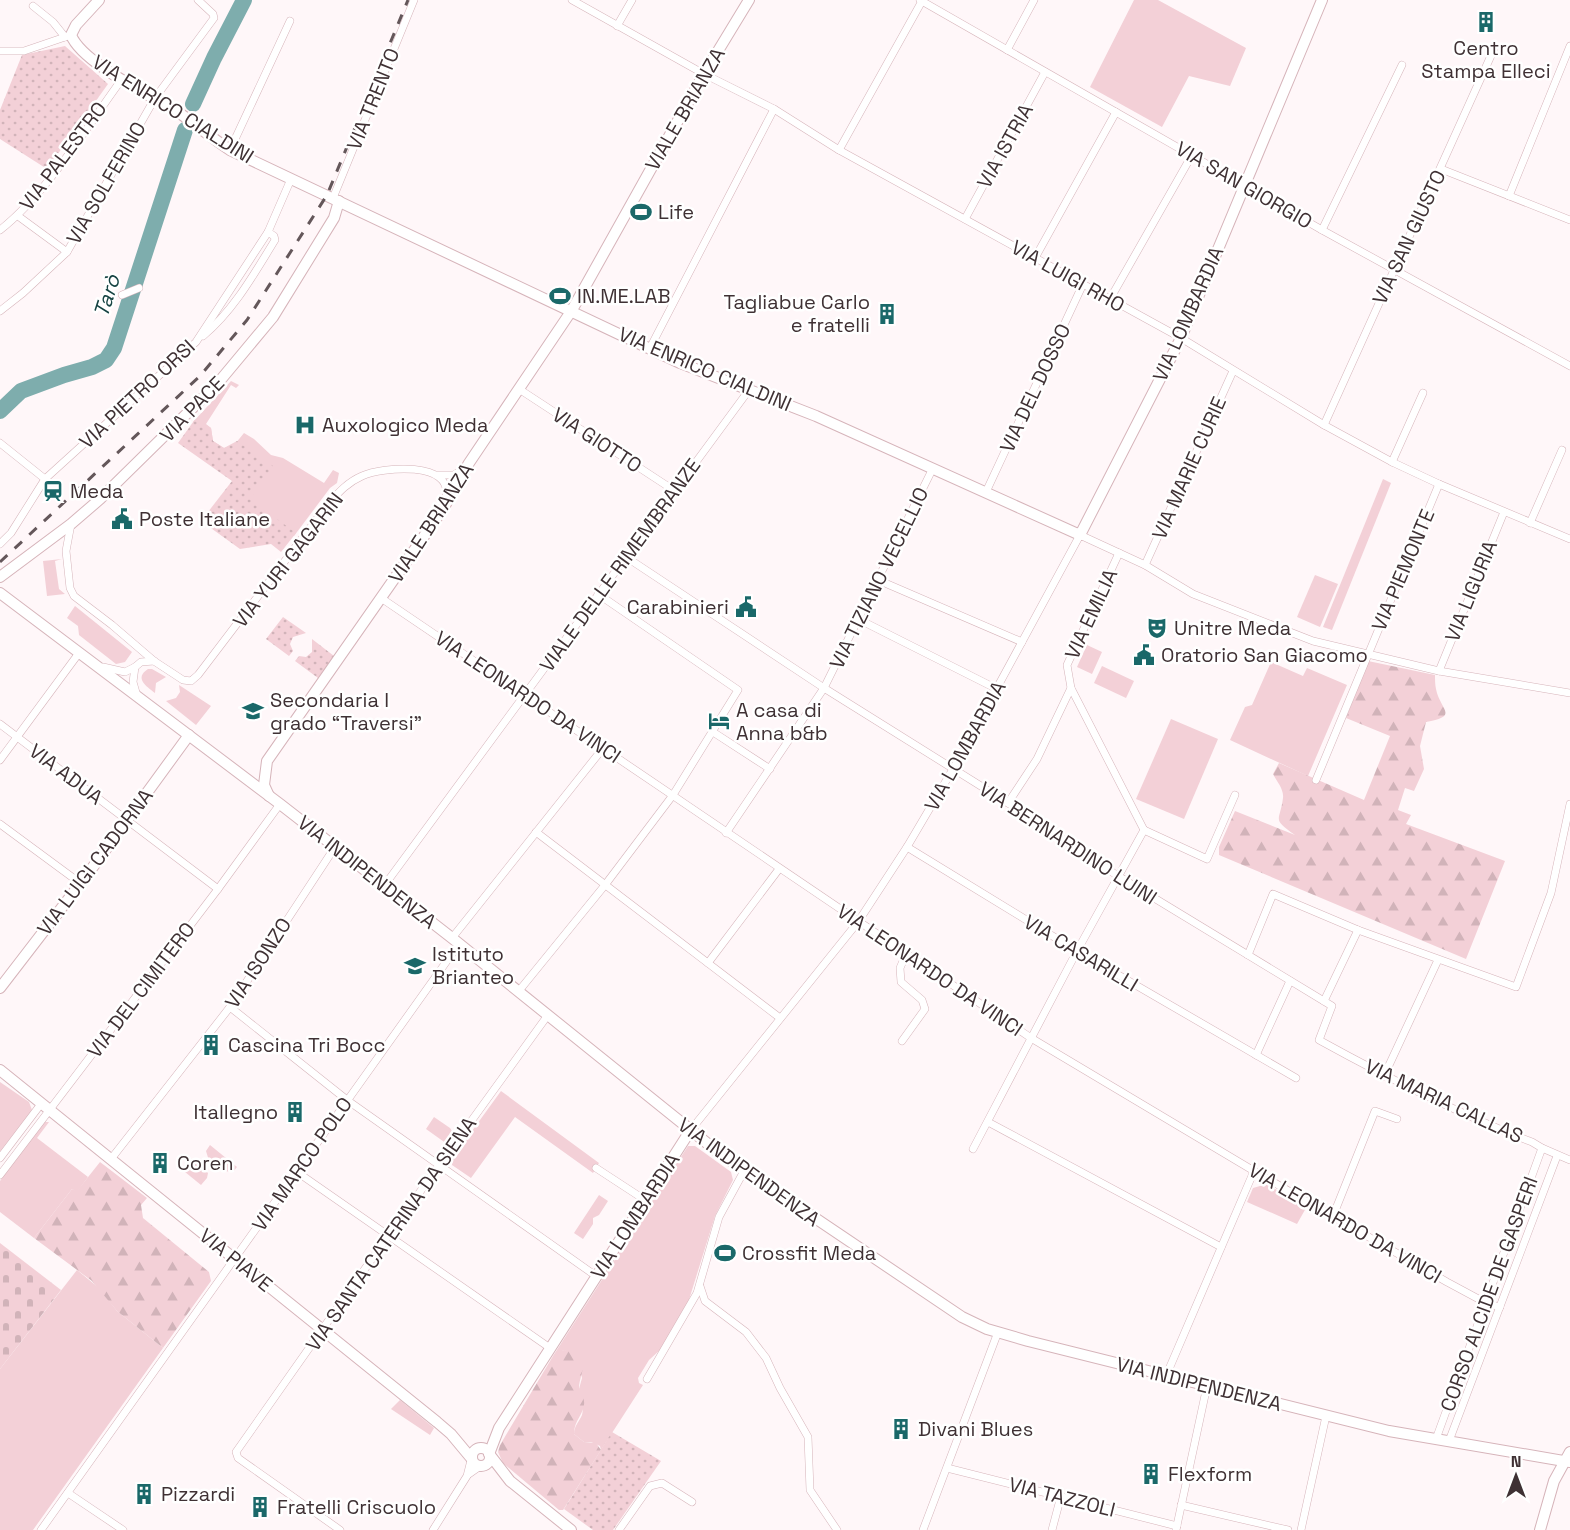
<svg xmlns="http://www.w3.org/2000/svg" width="1570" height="1530" viewBox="0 0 1570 1530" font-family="'Space Grotesk',sans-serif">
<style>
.grass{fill:#f3d0d7}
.forest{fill:url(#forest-firs)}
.cemetery{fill:url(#cemetery-stones)}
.park{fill:url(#park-dots)}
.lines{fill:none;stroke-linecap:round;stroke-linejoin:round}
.river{stroke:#7eadad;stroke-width:16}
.street-casing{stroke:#d6b4ba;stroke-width:8}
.secondary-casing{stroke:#d6b4ba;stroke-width:12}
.street{stroke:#fff;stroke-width:7}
.secondary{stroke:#fff;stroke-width:10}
.rail{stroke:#64575a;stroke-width:3;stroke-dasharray:10 10;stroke-linecap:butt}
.labels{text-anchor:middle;stroke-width:5;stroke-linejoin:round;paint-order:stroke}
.poi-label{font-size:20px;fill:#3f3134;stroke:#fff;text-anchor:start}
.street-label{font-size:20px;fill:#3f3134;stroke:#fff}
.water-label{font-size:21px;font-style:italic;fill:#164343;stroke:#fff}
</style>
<defs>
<pattern id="forest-firs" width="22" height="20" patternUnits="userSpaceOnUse" patternTransform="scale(1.5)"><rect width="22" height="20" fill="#f3d0d7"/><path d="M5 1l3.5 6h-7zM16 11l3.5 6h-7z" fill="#d1b3b9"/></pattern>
<pattern id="cemetery-stones" width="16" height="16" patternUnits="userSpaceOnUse" patternTransform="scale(1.5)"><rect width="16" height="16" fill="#f3d0d7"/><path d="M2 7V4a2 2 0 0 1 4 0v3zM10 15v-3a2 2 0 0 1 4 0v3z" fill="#d1b3b9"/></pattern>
<pattern id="park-dots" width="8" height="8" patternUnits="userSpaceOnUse" patternTransform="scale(1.5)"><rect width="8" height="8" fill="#f3d0d7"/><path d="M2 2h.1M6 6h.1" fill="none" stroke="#d1b3b9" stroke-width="1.8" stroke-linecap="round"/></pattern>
</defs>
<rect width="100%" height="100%" fill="#fff7f9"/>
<!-- grass -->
<g class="grass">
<polygon points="1134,0 1158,0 1246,48 1230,86 1189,76 1162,127 1090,87"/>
<polygon points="231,381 239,385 236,388 231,385 206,424 211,428 213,441 224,448 235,444 244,433 254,439 271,455 283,458 324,483 333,470 339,473 337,483 330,488 294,536 252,524 226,455 193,422"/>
<polygon points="1383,479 1391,483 1332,630 1323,627"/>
<polygon points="62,559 55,561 59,589 65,594 47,596 43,561"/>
<polygon points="1315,575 1338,584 1320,627 1297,617"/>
<polygon points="75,606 132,652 125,662 116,664 79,635 78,626 67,618"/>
<polygon points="1087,645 1102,652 1092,674 1077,667"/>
<polygon points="1271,662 1303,676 1307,668 1347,685 1308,776 1230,740 1245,707 1252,705"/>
<polygon points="1102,666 1134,681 1126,698 1094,683"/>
<path d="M148 669H152L166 677 156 683 155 693C146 686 134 678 148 669Z"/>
<polygon points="179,685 211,706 196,725 166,701 176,698 180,692"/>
<polygon points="1171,719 1218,739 1184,819 1136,799"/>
<polygon points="0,1082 29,1102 32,1110 0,1153"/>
<polygon points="501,1091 599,1163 593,1173 515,1117 471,1178 452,1165 451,1160"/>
<polygon points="434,1117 450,1128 454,1134 447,1144 426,1129"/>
<polygon points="44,1122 49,1122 37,1138 88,1177 77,1192 72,1189 34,1238 0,1212 0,1181"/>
<polygon points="210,1145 237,1167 233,1172 222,1171 214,1165 212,1166 210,1164 206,1151"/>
<path d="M688 1146H695L731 1172 733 1180 715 1216 688 1303 660 1350 649 1360 638 1378 639 1383 643 1385 601 1450 600 1446 591 1442H584L574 1434C574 1426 579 1422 582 1415 584 1408 582 1395 579 1389L582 1378 576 1354 564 1350 553 1356Z"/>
<polygon points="196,1163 208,1173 207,1178 201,1185 185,1172 191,1165"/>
<polygon points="1267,1184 1306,1208 1297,1224 1247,1202 1253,1188"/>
<polygon points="599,1195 608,1201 599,1215 593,1218 593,1224 583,1239 574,1233"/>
<polygon points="77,1270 99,1288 117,1311 163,1348 33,1530 0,1530 0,1369"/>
<polygon points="400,1400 434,1428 430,1435 391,1409"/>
</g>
<!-- forest -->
<g class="forest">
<path d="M1368 661 1435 675C1435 679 1435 685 1436 689 1440 710 1460 716 1426 722L1420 746 1424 769 1414 791 1405 788 1398 810 1411 815 1406 824 1505 861 1466 959 1219 855V847L1235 811 1295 835C1271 818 1280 822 1283 798 1284 789 1277 782 1273 774L1279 763 1364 800 1390 736 1346 718Z"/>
<polygon points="100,1162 147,1198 141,1205 143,1218 209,1272 211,1281 163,1348 117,1311 92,1281 34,1238 72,1189 77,1191"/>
<path d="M564 1350C595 1353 579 1374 579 1388 593 1411 574 1415 574 1434L584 1442 596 1443 601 1450 563 1510H559L503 1463 498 1452 500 1445 553 1356 557 1352Z"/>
</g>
<!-- cemetery -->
<polygon class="cemetery" points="0,1243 61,1290 0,1369"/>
<!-- park -->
<g class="park">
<polygon points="65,46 108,84 47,169 0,139 0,110 22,55"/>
<polygon points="196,418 211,428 213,441 224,448 237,441 273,466 250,499 296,533 281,552 271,544 240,549 201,521 232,481 178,443"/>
<polygon points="283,617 306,633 293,637 290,644 293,651 289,656 266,639"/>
<polygon points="312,639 334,656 318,678 295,661 299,656 306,657 312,652"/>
<polygon points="612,1432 661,1461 613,1530 593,1530 564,1509"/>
</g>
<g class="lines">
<!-- river -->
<g class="river">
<polyline points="193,104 214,58 244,0"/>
<polyline points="0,411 21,391 64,375 92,367 106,360 114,348 185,130"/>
</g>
<defs>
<g id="street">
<polyline points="572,0 704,74 774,109 839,150 1181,338 1324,425 1392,462 1439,484 1570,539"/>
<polyline points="920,0 1322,230 1570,366"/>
<polyline points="33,6 53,22 65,37"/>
<polyline points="617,26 632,0"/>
<polyline points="1007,50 1034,0"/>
<polyline points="0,51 24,51 71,35"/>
<polyline points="230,150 290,21"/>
<polyline points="839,150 922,1"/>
<polyline points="1441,169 1570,220"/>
<polyline points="1509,196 1570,46"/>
<polyline points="333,198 414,0"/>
<polyline points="18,216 67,252"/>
<polyline points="965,219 1045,72"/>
<path d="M0 230C46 194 87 127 122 79"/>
<polyline points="1322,230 1402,65"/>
<polyline points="1035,258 1116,112"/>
<polyline points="122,295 139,288"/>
<polyline points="1110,299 1192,155"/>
<polyline points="0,311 23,293 67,252 155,98 214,18 213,14 198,0"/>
<path d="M203 336C234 310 254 274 275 240L274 236 268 232"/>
<polyline points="650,348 774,109"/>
<polyline points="519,389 675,491"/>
<polyline points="1324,425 1494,49"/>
<polyline points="0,443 45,479"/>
<polyline points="1392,462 1423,393"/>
<polyline points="437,475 454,475 463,469"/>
<polyline points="986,492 1083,284"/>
<polyline points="1530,523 1562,450"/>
<path d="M71 524 66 551 70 588 74 596 112 625 154 661 183 680 191 681 198 675 329 503C339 492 348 482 362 476 382 467 454 460 446 498"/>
<polyline points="0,544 11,533 45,479 196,342 268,232 291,179"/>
<path d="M626 557 824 688 1008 803 1118 876 1332 1006 1319 1040C1388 1078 1458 1114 1532 1142L1542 1148 1570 1160"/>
<polyline points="1145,565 1233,371"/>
<polyline points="878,580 1022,642"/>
<polyline points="381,598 1031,1038 1254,1171 1447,1282 1486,1303 1500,1307"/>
<polyline points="858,619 997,689"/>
<polyline points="103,667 125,672 135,667"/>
<polyline points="1439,671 1504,512"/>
<polyline points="1071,688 1144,830"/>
<polyline points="137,696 133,682 135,667 141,662 154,661"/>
<polyline points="0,724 218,889"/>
<polyline points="713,732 770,769"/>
<polyline points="0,760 79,653 81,654"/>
<polyline points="1316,780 1439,484"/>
<polyline points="1008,803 1037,759 1071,688 1067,665 1119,553"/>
<polyline points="0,824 80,883"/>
<polyline points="1144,830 1207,859 1235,795"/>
<polyline points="536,832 780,1018"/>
<polyline points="726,833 824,688 933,468"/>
<polyline points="907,847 1077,951 1296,1078"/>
<polyline points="384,886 749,390"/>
<polyline points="452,938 604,747"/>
<polyline points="1248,955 1273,894 1358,930 1516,987 1551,893 1570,804"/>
<polyline points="708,963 779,869"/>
<polyline points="518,992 605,885 673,795 738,690 598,594"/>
<polyline points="1324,1001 1358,930"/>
<polyline points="230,1007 347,1100 596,1276"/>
<polyline points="902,1041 925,1009 922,1000 901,982 900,968 906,954"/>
<polyline points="1256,1055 1290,981"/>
<polyline points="1384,1076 1438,960"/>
<polyline points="988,1122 1221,1247"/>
<polyline points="690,1131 858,922 907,847 953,769 1080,535 1145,565 1193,594 1313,641 1439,671 1570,693"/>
<polyline points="973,1149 1077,951 1144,830"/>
<polyline points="0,1158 41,1104"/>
<polyline points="111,1159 230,1007 335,847"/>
<polyline points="596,1168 645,1200"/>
<polyline points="297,1172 550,1348"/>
<polyline points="0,1175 218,889 280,804"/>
<polyline points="1333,1216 1375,1111 1397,1119"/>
<polyline points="700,1286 705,1301 746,1332 766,1358 780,1388 808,1437 810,1490 837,1530"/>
<polyline points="1166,1376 1254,1171"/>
<polyline points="647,1379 697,1293 719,1217 744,1171"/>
<polyline points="1436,1439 1542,1148"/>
<polyline points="1449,1441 1557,1156"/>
<polyline points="947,1468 1177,1526"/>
<polyline points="469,1474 479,1467"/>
<polyline points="68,1493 123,1530"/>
<polyline points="1181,1505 1288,1530"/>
<polyline points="41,1530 459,944"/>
<polyline points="340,1530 238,1458 236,1452 388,1236 548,1015"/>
<polyline points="433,1530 467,1476 471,1460"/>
<polyline points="619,1530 650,1486 662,1483 692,1502"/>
<polyline points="923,1530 998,1332"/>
<polyline points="1052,1530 1061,1496"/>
<polyline points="1176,1530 1207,1386"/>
<polyline points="1301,1530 1326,1416"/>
</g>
<g id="secondary">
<path d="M99 0 76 25 71 35C82 63 150 95 178 112 195 124 212 138 230 150L680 363 816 416 1080 535 1181 338 1322 0"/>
<polyline points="0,577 71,524 100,499 218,383 273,317 334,218 339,201"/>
<polyline points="0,593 280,804 452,938 723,1156 962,1317 987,1329 1028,1341 1389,1431 1570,1462"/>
<polyline points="269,796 264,785 267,761 443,509 469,463 572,310 704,74 749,0"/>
<polyline points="0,988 90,871 189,735"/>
<polyline points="0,1070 437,1422 451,1434 471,1458"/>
<circle cx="481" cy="1457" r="9"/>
<polyline points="489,1454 499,1428 690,1131"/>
<polyline points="490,1455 510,1481 571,1530"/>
<polyline points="1540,1530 1554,1481 1570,1452"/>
</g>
</defs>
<!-- street casing -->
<use href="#street" class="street-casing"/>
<!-- secondary casing -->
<use href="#secondary" class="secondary-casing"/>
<!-- street -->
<use href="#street" class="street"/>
<!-- secondary -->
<use href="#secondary" class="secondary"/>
<!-- rail -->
<polyline class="rail" points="0,562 200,376 247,320 327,195 408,0"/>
</g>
<!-- icons -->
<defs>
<symbol id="building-bare" viewBox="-9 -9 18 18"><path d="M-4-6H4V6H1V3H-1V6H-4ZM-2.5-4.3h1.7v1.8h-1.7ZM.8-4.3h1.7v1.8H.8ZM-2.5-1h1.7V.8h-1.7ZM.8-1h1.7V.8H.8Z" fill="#1a6869" stroke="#fff" stroke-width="2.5" paint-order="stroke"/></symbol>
<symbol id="stadium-bare" viewBox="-9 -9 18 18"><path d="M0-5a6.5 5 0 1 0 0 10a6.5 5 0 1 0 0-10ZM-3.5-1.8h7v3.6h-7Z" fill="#1a6869" stroke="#fff" stroke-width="2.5" paint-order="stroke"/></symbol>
<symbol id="hospital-bare" viewBox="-9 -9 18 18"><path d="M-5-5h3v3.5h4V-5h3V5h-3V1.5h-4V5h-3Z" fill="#1a6869" stroke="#fff" stroke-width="2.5" paint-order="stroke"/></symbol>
<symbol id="station-bare" viewBox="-9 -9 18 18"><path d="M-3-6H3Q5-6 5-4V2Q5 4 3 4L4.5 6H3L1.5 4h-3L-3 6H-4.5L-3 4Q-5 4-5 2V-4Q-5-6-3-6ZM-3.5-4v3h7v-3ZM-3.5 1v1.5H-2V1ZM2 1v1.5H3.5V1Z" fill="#1a6869" stroke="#fff" stroke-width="2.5" paint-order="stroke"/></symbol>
<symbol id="civic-bare" viewBox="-9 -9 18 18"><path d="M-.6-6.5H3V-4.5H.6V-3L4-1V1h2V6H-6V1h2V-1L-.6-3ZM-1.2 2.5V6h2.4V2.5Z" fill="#1a6869" stroke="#fff" stroke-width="2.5" paint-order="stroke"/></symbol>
<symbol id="theatre-bare" viewBox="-9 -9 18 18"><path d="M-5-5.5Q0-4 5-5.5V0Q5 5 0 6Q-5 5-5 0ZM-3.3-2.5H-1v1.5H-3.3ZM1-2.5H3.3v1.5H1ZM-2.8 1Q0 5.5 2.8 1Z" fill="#1a6869" stroke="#fff" stroke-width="2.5" paint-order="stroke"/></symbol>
<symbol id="school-bare" viewBox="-9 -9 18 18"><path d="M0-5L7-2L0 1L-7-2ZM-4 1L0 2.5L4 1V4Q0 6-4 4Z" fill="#1a6869" stroke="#fff" stroke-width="2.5" paint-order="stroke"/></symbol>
<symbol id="hotel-bare" viewBox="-9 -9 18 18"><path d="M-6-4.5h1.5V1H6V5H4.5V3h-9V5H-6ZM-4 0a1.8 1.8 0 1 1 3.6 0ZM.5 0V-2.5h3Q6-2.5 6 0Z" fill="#1a6869" stroke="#fff" stroke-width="2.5" paint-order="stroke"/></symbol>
</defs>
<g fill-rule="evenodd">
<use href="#building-bare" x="1471" y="7" width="30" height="30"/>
<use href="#stadium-bare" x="626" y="197" width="30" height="30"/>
<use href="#stadium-bare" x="545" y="281" width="30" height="30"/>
<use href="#building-bare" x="872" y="299" width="30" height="30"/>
<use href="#hospital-bare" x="290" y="410" width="30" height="30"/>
<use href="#station-bare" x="38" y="476" width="30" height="30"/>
<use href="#civic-bare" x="107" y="504" width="30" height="30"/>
<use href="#civic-bare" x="731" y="592" width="30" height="30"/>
<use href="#theatre-bare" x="1142" y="613" width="30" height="30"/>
<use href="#civic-bare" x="1129" y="640" width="30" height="30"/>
<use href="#school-bare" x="238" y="696" width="30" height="30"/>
<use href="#hotel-bare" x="704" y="706" width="30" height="30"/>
<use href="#school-bare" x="400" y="951" width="30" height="30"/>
<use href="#building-bare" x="196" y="1030" width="30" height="30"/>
<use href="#building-bare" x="280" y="1097" width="30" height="30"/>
<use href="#building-bare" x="145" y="1148" width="30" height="30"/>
<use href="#stadium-bare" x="710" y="1238" width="30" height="30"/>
<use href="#building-bare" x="886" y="1414" width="30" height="30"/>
<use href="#building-bare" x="1136" y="1459" width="30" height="30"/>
<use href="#building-bare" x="129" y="1479" width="30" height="30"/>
<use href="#building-bare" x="245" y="1492" width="30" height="30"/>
</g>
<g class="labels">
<!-- poi labels -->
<g class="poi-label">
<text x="1486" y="55" text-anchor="middle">Centro<tspan x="1486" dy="23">Stampa Elleci</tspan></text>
<text x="658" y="219">Life</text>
<text x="577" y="303">IN.ME.LAB</text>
<text x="870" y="309" text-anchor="end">Tagliabue Carlo<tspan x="870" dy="23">e fratelli</tspan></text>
<text x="322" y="432">Auxologico Meda</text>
<text x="70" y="498">Meda</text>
<text x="139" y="526">Poste Italiane</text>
<text x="729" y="614" text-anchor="end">Carabinieri</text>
<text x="1174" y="635">Unitre Meda</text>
<text x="1161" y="662">Oratorio San Giacomo</text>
<text x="270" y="707">Secondaria I<tspan x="270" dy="23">grado “Traversi”</tspan></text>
<text x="736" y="717">A casa di<tspan x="736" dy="23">Anna b&amp;b</tspan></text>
<text x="432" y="961">Istituto<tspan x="432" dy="23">Brianteo</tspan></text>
<text x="228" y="1052">Cascina Tri Bocc</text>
<text x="278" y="1119" text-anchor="end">Itallegno</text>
<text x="177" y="1170">Coren</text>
<text x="742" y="1260">Crossfit Meda</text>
<text x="918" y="1436">Divani Blues</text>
<text x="1168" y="1481">Flexform</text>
<text x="161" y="1501">Pizzardi</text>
<text x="277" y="1514">Fratelli Criscuolo</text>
</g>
<!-- street labels -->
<g class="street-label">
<text transform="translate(373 99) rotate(-68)" y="7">VIA TRENTO</text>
<text transform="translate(173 109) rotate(32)" y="7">VIA ENRICO CIALDINI</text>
<text transform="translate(685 109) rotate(-60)" y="7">VIALE BRIANZA</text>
<text transform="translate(1005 146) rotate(-61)" y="7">VIA ISTRIA</text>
<text transform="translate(63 156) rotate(-53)" y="7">VIA PALESTRO</text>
<text transform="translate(106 183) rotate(-60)" y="7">VIA SOLFERINO</text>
<text transform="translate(1244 185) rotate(30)" y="7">VIA SAN GIORGIO</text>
<text transform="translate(1409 237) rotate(-65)" y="7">VIA SAN GIUSTO</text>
<text transform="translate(1068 276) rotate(29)" y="7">VIA LUIGI RHO</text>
<text transform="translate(1188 314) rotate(-66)" y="7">VIA LOMBARDIA</text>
<text transform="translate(705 369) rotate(23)" y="7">VIA ENRICO CIALDINI</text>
<text transform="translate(1035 388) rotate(-65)" y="7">VIA DEL DOSSO</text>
<text transform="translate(137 394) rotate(-43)" y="7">VIA PIETRO ORSI</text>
<text transform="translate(192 409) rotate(-46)" y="7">VIA PACE</text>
<text transform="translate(597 440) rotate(33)" y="7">VIA GIOTTO</text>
<text transform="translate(1189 468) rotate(-66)" y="7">VIA MARIE CURIE</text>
<text transform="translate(431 523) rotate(-57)" y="7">VIALE BRIANZA</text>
<text transform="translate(288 560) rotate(-52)" y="7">VIA YURI GAGARIN</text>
<text transform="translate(620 565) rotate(-54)" y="7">VIALE DELLE RIMEMBRANZE</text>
<text transform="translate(1403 570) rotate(-67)" y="7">VIA PIEMONTE</text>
<text transform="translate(879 578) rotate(-64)" y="7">VIA TIZIANO VECELLIO</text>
<text transform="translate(1471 591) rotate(-68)" y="7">VIA LIGURIA</text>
<text transform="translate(1091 614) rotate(-65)" y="7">VIA EMILIA</text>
<text transform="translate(528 697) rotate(34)" y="7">VIA LEONARDO DA VINCI</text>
<text transform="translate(965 746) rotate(-61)" y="7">VIA LOMBARDIA</text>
<text transform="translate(66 774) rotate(37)" y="7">VIA ADUA</text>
<text transform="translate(1068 843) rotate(33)" y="7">VIA BERNARDINO LUINI</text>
<text transform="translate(95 862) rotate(-53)" y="7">VIA LUIGI CADORNA</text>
<text transform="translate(367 872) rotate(38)" y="7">VIA INDIPENDENZA</text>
<text transform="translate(1081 953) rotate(31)" y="7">VIA CASARILLI</text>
<text transform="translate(258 963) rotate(-57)" y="7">VIA ISONZO</text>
<text transform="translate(930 970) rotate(34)" y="7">VIA LEONARDO DA VINCI</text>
<text transform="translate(141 990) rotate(-53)" y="7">VIA DEL CIMITERO</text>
<text transform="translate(1444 1101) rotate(25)" y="7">VIA MARIA CALLAS</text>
<text transform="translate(302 1164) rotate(-55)" y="7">VIA MARCO POLO</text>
<text transform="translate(749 1172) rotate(36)" y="7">VIA INDIPENDENZA</text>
<text transform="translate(635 1216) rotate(-57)" y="7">VIA LOMBARDIA</text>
<text transform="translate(1345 1223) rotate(30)" y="7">VIA LEONARDO DA VINCI</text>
<text transform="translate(391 1234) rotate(-55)" y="7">VIA SANTA CATERINA DA SIENA</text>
<text transform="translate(236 1260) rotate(39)" y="7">VIA PIAVE</text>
<text transform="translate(1489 1294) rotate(-70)" y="7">CORSO ALCIDE DE GASPERI</text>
<text transform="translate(1199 1384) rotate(14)" y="7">VIA INDIPENDENZA</text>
<text transform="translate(1062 1497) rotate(14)" y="7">VIA TAZZOLI</text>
</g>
<!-- water labels -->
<g class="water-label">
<text transform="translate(107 296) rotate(-72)" y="7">Tarò</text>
</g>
</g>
<!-- north arrow -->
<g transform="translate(1516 1476)" stroke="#ffffff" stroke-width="4.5" paint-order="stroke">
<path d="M0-4.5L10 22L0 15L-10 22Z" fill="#3f3134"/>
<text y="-9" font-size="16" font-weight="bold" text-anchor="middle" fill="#3f3134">N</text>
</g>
</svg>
